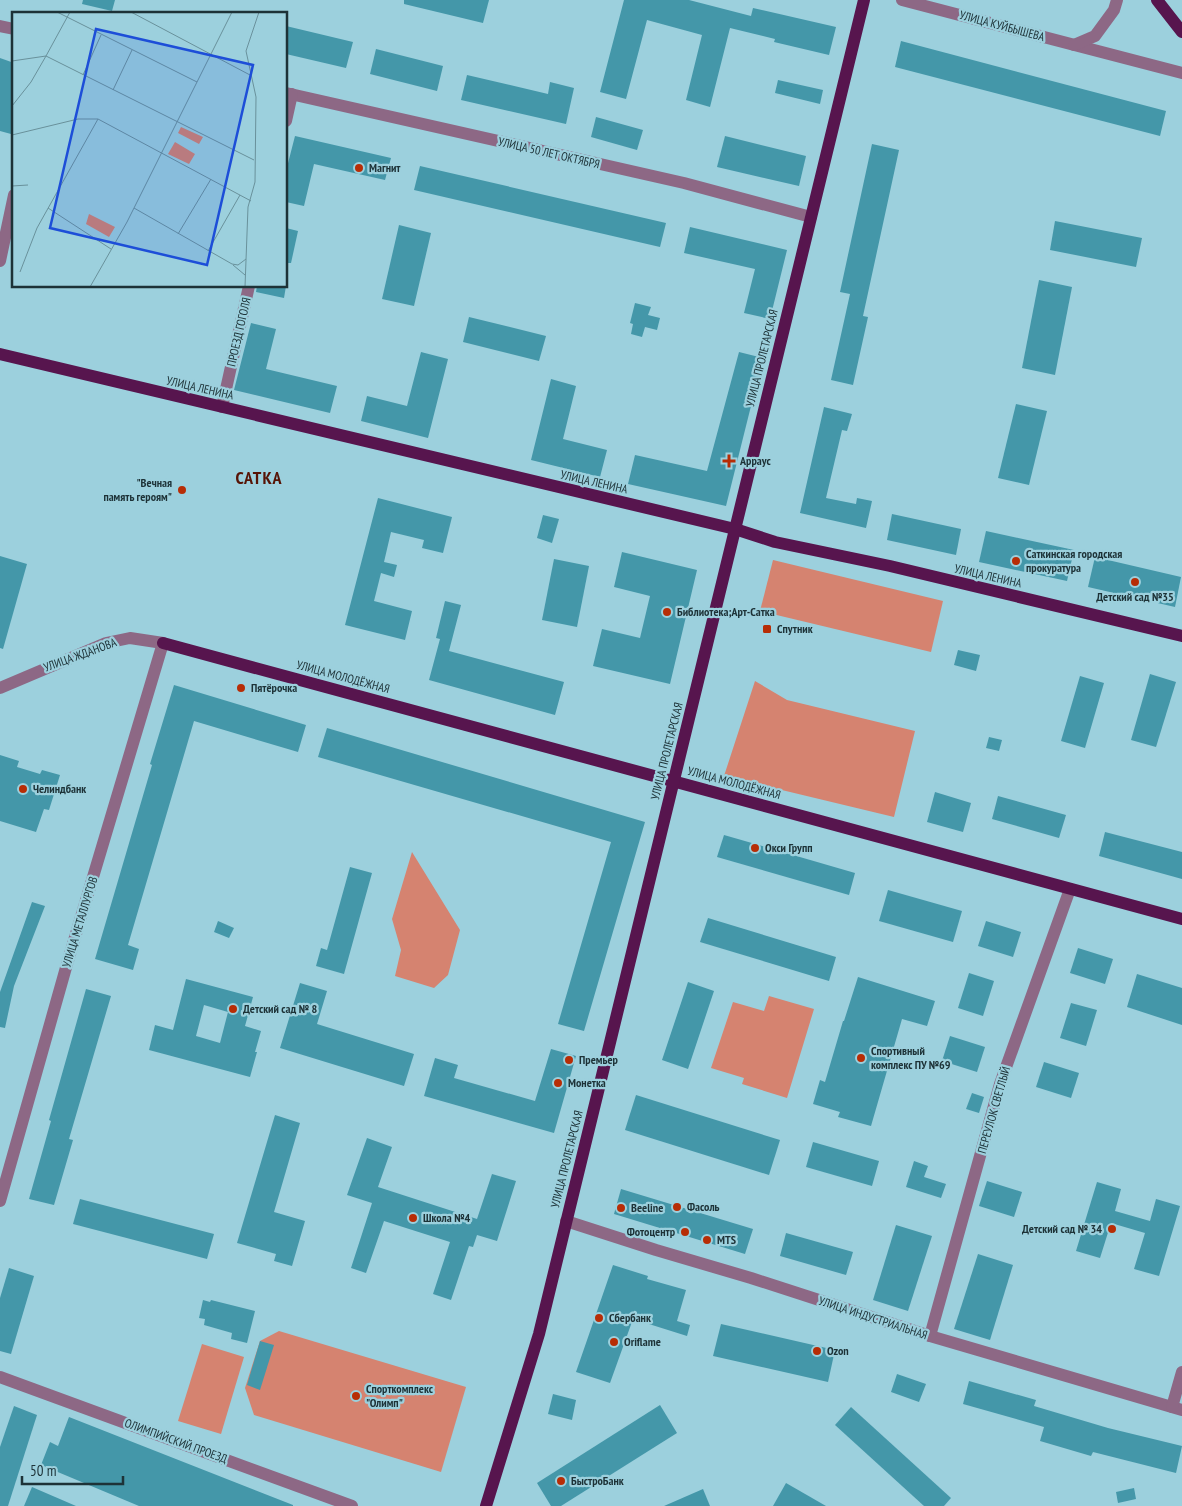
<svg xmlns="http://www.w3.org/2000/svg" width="1182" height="1506" viewBox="0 0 1182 1506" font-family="'PT Sans Narrow',sans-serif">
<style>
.green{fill:#d58370}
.building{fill:#4497a9;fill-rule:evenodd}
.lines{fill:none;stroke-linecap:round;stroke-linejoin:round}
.minor{stroke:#8d6885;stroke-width:12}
.major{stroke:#57154e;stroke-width:12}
.poi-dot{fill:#b72d06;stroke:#9cd0dd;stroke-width:2}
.labels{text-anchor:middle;stroke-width:4.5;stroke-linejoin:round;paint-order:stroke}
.street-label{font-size:12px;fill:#1d3237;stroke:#9cd0dd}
.poi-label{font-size:12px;font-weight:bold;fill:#1d3237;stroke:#9cd0dd;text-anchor:start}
.district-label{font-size:18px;font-weight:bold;letter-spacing:1px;fill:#561305;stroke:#9cd0dd}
.inset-road{fill:none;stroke:#69919b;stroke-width:1}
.view{fill:#1d4ed8;fill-opacity:0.15;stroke:#1d4ed8;stroke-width:2.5}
.inset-edge{fill:none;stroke:#1d3237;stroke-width:2.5}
</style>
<rect width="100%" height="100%" fill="#9cd0dd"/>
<!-- green -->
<g class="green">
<polygon points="773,560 943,601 931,652 760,611"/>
<polygon points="755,681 787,700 915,731 894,817 724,776"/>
<polygon points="412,852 460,930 448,975 434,988 395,976 401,950 392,919"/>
<polygon points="769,996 814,1009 787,1098 742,1084 744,1078 711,1068 733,1002 764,1011"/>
<polygon points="279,1331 466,1387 441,1472 254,1415 245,1388 260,1341"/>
<polygon points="202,1344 244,1357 221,1434 178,1421"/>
</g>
<!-- building -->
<g class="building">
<polygon points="83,0 115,0 112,11 82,4"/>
<polygon points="404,0 489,0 483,23 404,4"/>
<polygon points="624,0 689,0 751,16 753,8 836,27 829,55 774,42 775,39 730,28 710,107 686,100 702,35 647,20 626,99 600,92"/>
<polygon points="286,26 353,42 346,68 286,54"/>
<polygon points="901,41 1166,111 1160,136 895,67"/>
<polygon points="376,49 443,66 437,91 370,74"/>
<polygon points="0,58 14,63 14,125 11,134 0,131"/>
<polygon points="467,75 548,94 550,82 574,88 566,124 461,100"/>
<polygon points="778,80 823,90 820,104 775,93"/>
<polygon points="596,117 643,130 637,150 591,137"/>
<polygon points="295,136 391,158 385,180 314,164 304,206 286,202 286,171"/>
<polygon points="725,136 806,156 799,186 717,167"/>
<polygon points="872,144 899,150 863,316 868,317 853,385 831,380 850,294 840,292"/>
<polygon points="420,166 666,223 660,247 414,190"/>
<polygon points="1055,221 1142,238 1136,267 1050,250"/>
<polygon points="399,225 431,233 414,306 382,299"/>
<polygon points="690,227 787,250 770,319 744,313 755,269 684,253"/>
<polygon points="286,228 298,231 291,263 286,263"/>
<polygon points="1039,280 1072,287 1055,375 1022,368"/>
<polygon points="257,286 286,286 284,298 256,292"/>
<polygon points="635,303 651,307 648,315 660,318 657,330 645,327 642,337 631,334 633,324 630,323"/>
<polygon points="469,317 546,336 539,361 463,342"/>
<polygon points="251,323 276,329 266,369 337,386 330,413 234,390"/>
<polygon points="421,352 448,359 428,438 361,421 367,396 407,406"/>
<polygon points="739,352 763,358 726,506 628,484 635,455 707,471"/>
<polygon points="551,379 576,386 563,439 607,450 600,477 531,460"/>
<polygon points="1016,404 1047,411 1029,485 998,478"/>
<polygon points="824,407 852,414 847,431 842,430 826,498 856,504 857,498 872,501 866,528 800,513"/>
<polygon points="378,498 452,517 443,553 422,548 424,540 391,532 384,562 397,565 394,577 381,573 374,601 412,611 405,640 345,625"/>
<polygon points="892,514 961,529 956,555 887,540"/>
<polygon points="543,515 559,519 552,543 537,538"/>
<polygon points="986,531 1074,550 1067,581 979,562"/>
<polygon points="622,552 697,570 670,684 593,666 602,629 640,638 650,596 614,587"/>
<polygon points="0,556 27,564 3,649 0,648"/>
<polygon points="1095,557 1181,577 1175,607 1088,587"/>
<polygon points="554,559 589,566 577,627 542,620"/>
<polygon points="445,601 461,605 449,651 564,682 555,715 429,680 440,639 436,638"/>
<polygon points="958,650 980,655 976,671 954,665"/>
<polygon points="1150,674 1176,682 1156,747 1131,740"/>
<polygon points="1080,676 1104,683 1085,748 1061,741"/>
<polygon points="174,685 306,725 298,752 194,721 128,945 139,949 133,970 95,959 152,765 150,764"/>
<polygon points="327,728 645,822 584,1031 558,1024 611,842 318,757"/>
<polygon points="989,737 1002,740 999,751 986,748"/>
<polygon points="0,755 19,761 17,767 40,774 42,770 60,775 49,810 44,809 36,832 0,821"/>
<polygon points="935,792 971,803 963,832 927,822"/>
<polygon points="998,796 1066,815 1059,838 992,819"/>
<polygon points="1105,832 1182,852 1182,879 1099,856"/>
<polygon points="724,835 855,873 849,895 717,857"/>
<polygon points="350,867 372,873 344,974 316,966 321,948 327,950"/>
<polygon points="888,890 962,911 953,942 879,921"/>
<polygon points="32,902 45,906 14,986 5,1028 0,1027 0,992"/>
<polygon points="708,918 836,957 829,981 700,942"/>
<polygon points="218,921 234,928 229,938 214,932"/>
<polygon points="986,921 1021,932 1013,957 978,946"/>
<polygon points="1078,948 1113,959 1105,984 1070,973"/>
<polygon points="969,973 994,981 983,1016 958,1008"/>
<polygon points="1137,974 1182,988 1182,1025 1127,1007"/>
<polygon points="858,977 935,1001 927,1026 902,1019 871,1126 838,1117 840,1112 813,1104 820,1080 825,1082 843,1021 844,1021"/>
<path d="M186 979 253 997 245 1026 261 1031 255 1052H257L250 1077 149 1050 155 1025 173 1030ZM204 1005 228 1012 220 1043 196 1036Z"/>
<polygon points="688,982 714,991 688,1069 662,1060"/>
<polygon points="300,983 327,991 317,1024 414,1054 404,1086 280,1048"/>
<polygon points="86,989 111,996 69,1139 73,1140 54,1205 29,1199 51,1121 49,1120"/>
<polygon points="1071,1003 1097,1010 1086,1046 1060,1038"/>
<polygon points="950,1036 985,1047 977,1072 942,1061"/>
<polygon points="551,1049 576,1056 554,1133 424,1096 435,1058 458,1065 454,1078 535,1101"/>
<polygon points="1044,1062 1079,1073 1071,1098 1036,1087"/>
<polygon points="972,1093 984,1097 979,1113 966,1109"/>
<polygon points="636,1095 780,1140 769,1175 625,1130"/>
<polygon points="275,1115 300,1123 274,1212 305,1221 292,1266 274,1261 276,1254 237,1243"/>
<polygon points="367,1138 392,1147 378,1187 477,1219 492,1174 516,1181 497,1241 477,1235 473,1247 469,1246 451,1300 433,1294 450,1242 384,1221 366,1273 351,1268 372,1203 347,1195"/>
<polygon points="813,1142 879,1161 872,1186 806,1167"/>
<polygon points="914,1161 928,1166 924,1177 946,1184 941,1198 906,1187"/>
<polygon points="987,1181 1022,1192 1014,1217 979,1206"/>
<polygon points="1097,1182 1121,1189 1115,1211 1150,1221 1156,1199 1180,1206 1159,1276 1134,1269 1145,1233 1111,1223 1100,1258 1076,1251"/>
<polygon points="621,1189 753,1229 745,1254 614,1214"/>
<polygon points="80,1199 214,1234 207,1259 73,1224"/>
<polygon points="896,1225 932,1236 908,1311 873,1300"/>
<polygon points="786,1233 853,1252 846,1275 780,1256"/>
<polygon points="978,1254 1013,1265 990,1340 954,1329"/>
<polygon points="613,1265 648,1276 647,1279 686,1290 677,1321 690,1325 687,1336 633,1319 610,1383 576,1372"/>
<polygon points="9,1268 34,1276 11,1354 0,1351 0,1298"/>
<polygon points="203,1300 210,1302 211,1300 255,1311 247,1343 231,1339 232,1333 204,1325 205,1319 199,1318"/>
<polygon points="721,1324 835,1350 828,1382 713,1356"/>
<polygon points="260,1341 274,1345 260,1390 247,1385"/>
<polygon points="897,1374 926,1384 919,1402 891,1392"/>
<polygon points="969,1381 1036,1400 1034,1406 1108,1428 1182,1446 1176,1473 1093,1452 1091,1456 1040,1441 1044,1427 963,1404"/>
<polygon points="553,1394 576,1400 572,1420 548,1414"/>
<polygon points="660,1405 677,1433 561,1506 551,1506 537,1483"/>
<polygon points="14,1406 37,1415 8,1506 0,1506 0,1447"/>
<polygon points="851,1407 951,1498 944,1506 924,1506 835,1425"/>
<polygon points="69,1417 293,1505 293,1506 139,1506 41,1465 50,1442 58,1446"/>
<polygon points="786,1483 826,1506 773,1506"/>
<polygon points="32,1487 76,1506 24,1506"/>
<polygon points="1134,1488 1136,1499 1118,1503 1116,1492"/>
<polygon points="703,1489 710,1506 664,1506"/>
</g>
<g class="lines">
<!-- minor -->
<g class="minor">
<polyline points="902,0 1182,73"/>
<polyline points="0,26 14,29"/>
<polyline points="1074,45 1095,36 1114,10 1117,0"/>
<polyline points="286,93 684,183 811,217"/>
<polyline points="286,121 292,94"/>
<polyline points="0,261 14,195"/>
<polyline points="222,407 249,286"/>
<polyline points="0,688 106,643 130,638 163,643 67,964 0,1201"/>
<polyline points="566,1221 656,1250 751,1278 930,1336 1182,1410"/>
<polyline points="930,1336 1000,1084 1070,889"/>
<polyline points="0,1377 352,1506"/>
<polyline points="1172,1407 1182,1372"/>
</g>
<!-- major -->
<g class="major">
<polyline points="1157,0 1182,32"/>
<polyline points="0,354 735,529 775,542 890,566 1182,636"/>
<polyline points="163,643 1182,919"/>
<polyline points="486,1506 539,1334 864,0"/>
</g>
</g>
<!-- markers -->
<g class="poi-dot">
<circle cx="359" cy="168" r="5"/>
<path d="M726.5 453.5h5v5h5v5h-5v5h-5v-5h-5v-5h5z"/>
<circle cx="182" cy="490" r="5"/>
<circle cx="1016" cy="561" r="5"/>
<circle cx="1135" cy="582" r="5"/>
<circle cx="667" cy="612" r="5"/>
<rect x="762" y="624" width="10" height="10" rx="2.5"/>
<circle cx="241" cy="688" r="5"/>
<circle cx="23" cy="789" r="5"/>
<circle cx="755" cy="848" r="5"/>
<circle cx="233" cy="1009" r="5"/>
<circle cx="861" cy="1058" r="5"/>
<circle cx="569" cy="1060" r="5"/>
<circle cx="558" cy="1083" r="5"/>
<circle cx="677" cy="1207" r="5"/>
<circle cx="621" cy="1208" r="5"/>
<circle cx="413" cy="1218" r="5"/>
<circle cx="1112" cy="1229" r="5"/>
<circle cx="685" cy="1232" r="5"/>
<circle cx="707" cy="1240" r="5"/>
<circle cx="599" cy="1318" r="5"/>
<circle cx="614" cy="1342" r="5"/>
<circle cx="817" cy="1351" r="5"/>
<circle cx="356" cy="1396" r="5"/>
<circle cx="561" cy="1481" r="5"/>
</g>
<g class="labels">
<!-- street labels -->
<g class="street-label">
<text transform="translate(1002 26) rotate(15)" y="4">УЛИЦА КУЙБЫШЕВА</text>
<text transform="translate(549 153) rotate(13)" y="4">УЛИЦА 50 ЛЕТ ОКТЯБРЯ</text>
<text transform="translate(239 332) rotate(-77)" y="4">ПРОЕЗД ГОГОЛЯ</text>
<text transform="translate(762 358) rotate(-76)" y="4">УЛИЦА ПРОЛЕТАРСКАЯ</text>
<text transform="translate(200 388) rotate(13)" y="4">УЛИЦА ЛЕНИНА</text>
<text transform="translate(594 482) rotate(13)" y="4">УЛИЦА ЛЕНИНА</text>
<text transform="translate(988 576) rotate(13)" y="4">УЛИЦА ЛЕНИНА</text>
<text transform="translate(80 655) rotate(-20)" y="4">УЛИЦА ЖДАНОВА</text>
<text transform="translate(343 677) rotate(15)" y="4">УЛИЦА МОЛОДЁЖНАЯ</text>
<text transform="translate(667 751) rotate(-76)" y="4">УЛИЦА ПРОЛЕТАРСКАЯ</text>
<text transform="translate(734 783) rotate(15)" y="4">УЛИЦА МОЛОДЁЖНАЯ</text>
<text transform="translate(80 922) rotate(-73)" y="4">УЛИЦА МЕТАЛЛУРГОВ</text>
<text transform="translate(994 1110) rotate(-74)" y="4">ПЕРЕУЛОК СВЕТЛЫЙ</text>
<text transform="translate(567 1159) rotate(-76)" y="4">УЛИЦА ПРОЛЕТАРСКАЯ</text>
<text transform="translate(873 1318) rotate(18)" y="4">УЛИЦА ИНДУСТРИАЛЬНАЯ</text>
<text transform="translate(176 1441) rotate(20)" y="4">ОЛИМПИЙСКИЙ ПРОЕЗД</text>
</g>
<!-- poi labels -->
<g class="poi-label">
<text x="369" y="172">Магнит</text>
<text x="740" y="465">Арраус</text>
<text x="172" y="487" text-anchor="end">"Вечная<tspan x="172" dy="14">память героям"</tspan></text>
<text x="1026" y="558">Саткинская городская<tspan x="1026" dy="14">прокуратура</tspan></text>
<text x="1135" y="601" text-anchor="middle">Детский сад №35</text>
<text x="677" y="616">Библиотека;Арт-Сатка</text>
<text x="777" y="633">Спутник</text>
<text x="251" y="692">Пятёрочка</text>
<text x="33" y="793">Челиндбанк</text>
<text x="765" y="852">Окси Групп</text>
<text x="243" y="1013">Детский сад № 8</text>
<text x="871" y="1055">Спортивный<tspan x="871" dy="14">комплекс ПУ №69</tspan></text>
<text x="579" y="1064">Премьер</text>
<text x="568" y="1087">Монетка</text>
<text x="687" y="1211">Фасоль</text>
<text x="631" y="1212">Beeline</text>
<text x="423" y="1222">Школа №4</text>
<text x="1102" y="1233" text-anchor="end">Детский сад № 34</text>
<text x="675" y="1236" text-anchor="end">Фотоцентр</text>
<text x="717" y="1244">MTS</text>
<text x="609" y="1322">Сбербанк</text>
<text x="624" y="1346">Oriflame</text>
<text x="827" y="1355">Ozon</text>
<text x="366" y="1393">Спорткомплекс<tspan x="366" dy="14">"Олимп"</tspan></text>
<text x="571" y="1485">БыстроБанк</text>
</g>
<!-- district labels -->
<g class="district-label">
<text x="259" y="484">САТКА</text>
</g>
</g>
<!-- overview -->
<g transform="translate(12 12)">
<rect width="275" height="275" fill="#9cd0dd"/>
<path d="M169 115 191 125 187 132 166 121ZM163 130 183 142 177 152 156 142ZM77 202 103 215 97 225 74 212Z" fill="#d58370"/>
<path class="inset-road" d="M45 0 185 70M58 0 34 44 242 148M119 0 238 63M0 49 34 44 19 70 0 94M71 63 89 23M101 78 120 38M86 107 239 189M0 123 66 107H86L25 216 8 260M0 174 16 173M36 196 99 237M122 196 220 252 226 253 234 247M166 222 199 167M196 239 228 183M221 253 233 263M78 275 115 210 220 0M233 275 236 195 243 170 244 85 234 39 247 0"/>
<path class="view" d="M84 17 241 53 195 253 38 216Z"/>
<rect width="275" height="275" class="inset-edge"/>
</g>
<!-- scale -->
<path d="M22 1476v8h101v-8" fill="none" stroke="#1d3237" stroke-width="2.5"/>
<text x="30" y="1476" font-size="15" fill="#1d3237" stroke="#9cd0dd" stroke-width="4" paint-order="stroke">50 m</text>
</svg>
